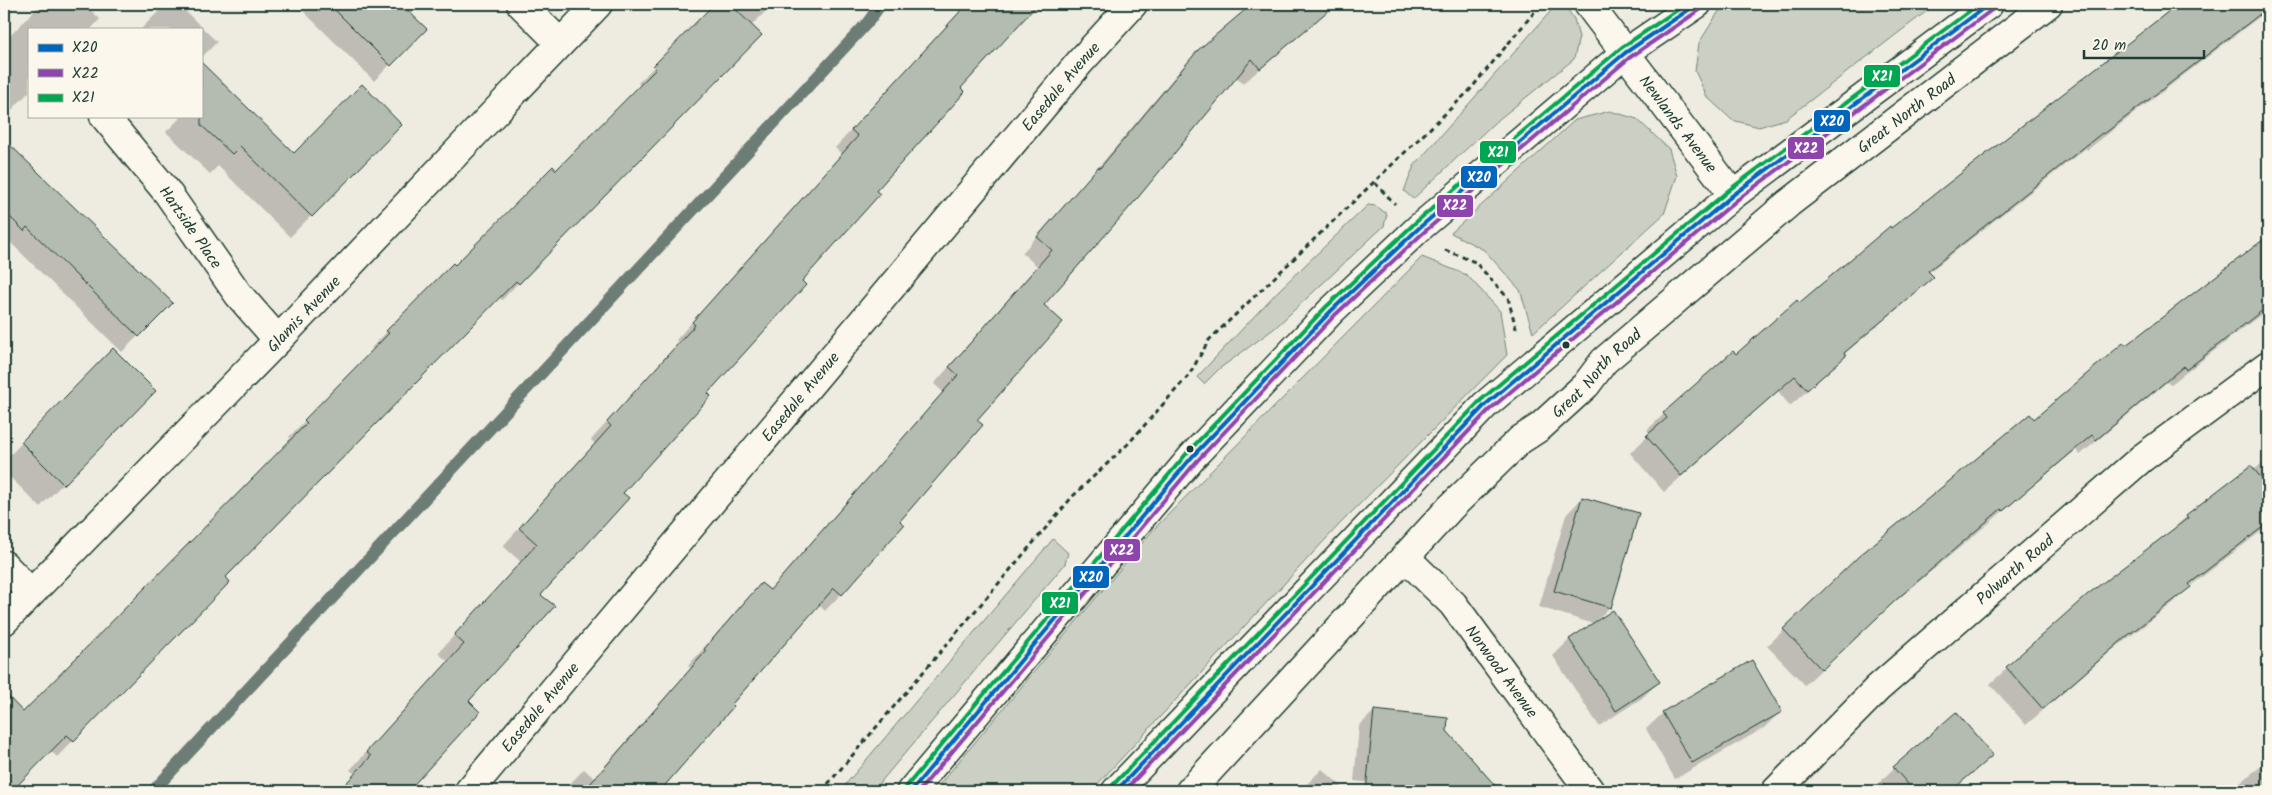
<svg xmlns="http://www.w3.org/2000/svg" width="2272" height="795" viewBox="0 0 2272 795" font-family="Kalam,sans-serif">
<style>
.green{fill:#cbcfc4;stroke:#75867c}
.shadow{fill:#0003}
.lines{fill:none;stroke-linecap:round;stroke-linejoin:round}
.stream{stroke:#6c7d74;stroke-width:12}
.building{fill:#b4bbb0;stroke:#1f3d34}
.minor-casing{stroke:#1f3d34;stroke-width:31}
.major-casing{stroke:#1f3d34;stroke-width:31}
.path{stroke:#1f3d34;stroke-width:3;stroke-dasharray:5 4;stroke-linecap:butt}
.minor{stroke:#fbf7ec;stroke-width:28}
.major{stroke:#fbf7ec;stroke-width:28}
.bus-1-casing{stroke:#fbf7ec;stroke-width:8}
.bus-2-casing{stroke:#fbf7ec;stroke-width:8}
.bus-3-casing{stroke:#fbf7ec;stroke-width:8}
.bus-1{stroke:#0065bd;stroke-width:4}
.bus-2{stroke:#8e44ad;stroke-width:4}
.bus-3{stroke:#00a651;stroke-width:4}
.bus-dot{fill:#1f3d34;stroke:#fbf7ec;stroke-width:2}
.labels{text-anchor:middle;stroke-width:4.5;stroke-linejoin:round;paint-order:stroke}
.street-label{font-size:16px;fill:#1f3d34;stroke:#fbf7ec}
.line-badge{stroke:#fbf7ec;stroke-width:2}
.badge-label{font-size:14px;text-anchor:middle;font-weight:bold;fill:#fff}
</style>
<rect width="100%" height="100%" fill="#eeece1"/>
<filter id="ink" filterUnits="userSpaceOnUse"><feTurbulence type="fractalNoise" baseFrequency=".02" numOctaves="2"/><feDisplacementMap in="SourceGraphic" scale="10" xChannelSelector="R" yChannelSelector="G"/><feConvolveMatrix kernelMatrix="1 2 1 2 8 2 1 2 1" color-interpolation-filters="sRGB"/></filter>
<g filter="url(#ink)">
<!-- green -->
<g class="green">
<polygon points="1557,4 1564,4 1574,19 1579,37 1574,59 1493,124 1413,199 1404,191 1414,166"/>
<polygon points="1730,4 1936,4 1786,119 1759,127 1732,120 1707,97 1695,71 1699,43 1719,11"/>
<polygon points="1610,111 1637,119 1669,149 1677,176 1664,214 1533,333 1520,290 1484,250 1451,233 1575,120"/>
<polygon points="1368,205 1376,206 1387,214 1384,226 1275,328 1219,369 1204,384 1197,377 1279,290"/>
<polygon points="1422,257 1467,275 1500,311 1507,355 1339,525 1091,791 934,791 1153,530"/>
<polygon points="1053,539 1068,553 1065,564 873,791 840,791"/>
</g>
<!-- shadow -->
<g class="shadow">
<polygon points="41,4 84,4 100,19 91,29 29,29 29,92 4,118 4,42"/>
<polygon points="166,4 178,4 217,42 201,58 201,29 141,29"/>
<polygon points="296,4 399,4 425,29 374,81"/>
<polygon points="716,4 773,4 751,26 760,35 518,283 502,300 499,297 224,577 228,582 57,757 50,750 10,791 4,791 4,720 17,707 23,714 292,440 289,437 374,350 371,348 453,265 455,267 556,171 640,86 638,83"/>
<polygon points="967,4 1036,4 959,88 622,493 540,595 467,701 479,712 407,791 339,791 355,774 350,770 448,662 438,653 521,562 503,546 595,444 591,440 679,343 676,340 842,154 835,148"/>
<polygon points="1254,4 1327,4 1326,5 1328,9 1243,84 1236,76 1042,305 975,420 898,521 902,525 841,594 825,611 818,604 658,791 563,791 584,769 594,778 691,668 688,666 745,601 761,585 769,591 943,392 934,384 1037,266 1022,253 1098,168 1182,68"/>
<polygon points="2183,4 2268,4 2268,10 2087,150 2086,148 1928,273 1932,277 1916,293 1843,355 1828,372 1790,406 1778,391 1664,492 1630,453 1650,434 1647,430 1664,414 1733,352 1736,355 2021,126"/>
<polygon points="182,116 201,116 294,155 400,125 290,237 218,166 210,174 166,132"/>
<polygon points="4,140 171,303 122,352 10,242 6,246 4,244"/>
<polygon points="2268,237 2268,309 2170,385 2167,382 2080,455 2076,450 1878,616 1805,685 1767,646 1860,557"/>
<polygon points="113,350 154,391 40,507 4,471 4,461"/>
<polygon points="2268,458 2268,526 2189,587 2173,603 2110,652 2026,725 1990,684 2007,668 2170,532 2187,516 2251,466 2254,470"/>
<polygon points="1582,498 1610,607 1596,621 1659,682 1642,698 1599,726 1553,656 1569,640 1594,624 1539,607 1566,515"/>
<polygon points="1374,711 1446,731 1498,791 1412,791 1408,787 1354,781 1359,726"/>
<polygon points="1780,712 1764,728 1675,779 1646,729 1663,713"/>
<polygon points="1991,755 1952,791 1884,791 1878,784 1894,768"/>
<polygon points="2268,761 2268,791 2229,791 2230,790"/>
<polygon points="1322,769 1347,791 1300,791"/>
</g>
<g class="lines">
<!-- stream -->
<polyline class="stream" points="153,791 868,22 881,4"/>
</g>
<!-- building -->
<g class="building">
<polygon points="329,4 401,4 427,29 391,66"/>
<polygon points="714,4 730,4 762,35 519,284 516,281 226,577 230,582 74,741 67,735 12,791 4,791 4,692 23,712 307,423 304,420 389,333 386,331 453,263 455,265 553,166 556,170 656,69 653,66"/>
<polygon points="967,4 1038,4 961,88 965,92 876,191 880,194 802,281 806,285 708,393 711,396 623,493 629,498 541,595 555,606 469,701 480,712 408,791 339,791 371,756 366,752 464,644 454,635 537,544 519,528 611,426 607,422 695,325 692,322 858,136 851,130"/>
<polygon points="1252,4 1336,4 1260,69 1252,59 1136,200 1044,305 1063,322 977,420 983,425 900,521 904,525 842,595 834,588 732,704 734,706 660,791 584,791 706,651 704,649 761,583 770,590 958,375 949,367 1052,250 1037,237 1098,167 1100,168 1198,50"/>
<polygon points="2178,4 2268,4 2268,8 2104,134 2102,133 1928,271 1934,277 1844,353 1846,356 1807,390 1795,376 1681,476 1646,436 1667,418 1663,413 1733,351 1736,354 1797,300 1799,303 1890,226 1891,228"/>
<polygon points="201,62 294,153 362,84 402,125 312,217 240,146 232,154 201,125"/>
<polygon points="4,139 173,303 139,337 27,227 24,231 4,211"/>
<polygon points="2268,236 2268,306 2186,370 2184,366 2096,440 2092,435 2003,511 2001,509 1896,600 1822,670 1783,629 1859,556 2030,414 2034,419 2123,343 2126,345"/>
<polygon points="113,348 156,391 64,485 21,442"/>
<polygon points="2251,465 2268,487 2268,523 2189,584 2191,587 2127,636 2043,709 2006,667 2088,594 2188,518 2186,515"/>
<polygon points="1582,497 1639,513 1611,608 1554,591"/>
<polygon points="1613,610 1660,682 1616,711 1569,639"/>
<polygon points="1752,660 1782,712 1692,763 1662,712"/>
<polygon points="1374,710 1448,718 1447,731 1500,791 1366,791"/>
<polygon points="1956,712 1993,755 1951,791 1914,791 1893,767"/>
</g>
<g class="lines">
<defs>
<g id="minor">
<polyline points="521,4 560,43"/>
<path id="s1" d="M1588 4 1733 195"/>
<path id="s2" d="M104 116 167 192 238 294 278 340"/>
<path id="s3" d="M1406 558 1453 604 1590 791"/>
<polyline points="4,565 31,593"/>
<path id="s4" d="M4 621 278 340 598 4"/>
<path id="s5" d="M469 791 1080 62 1133 4"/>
<path id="s6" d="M1190 791 1451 507 1520 440 1540 427 1586 385 1604 361 1789 203 2048 4"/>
<path id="s7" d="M1776 791 1878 688 2142 458 2268 365"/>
</g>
<g id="major">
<polyline points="911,791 1192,457 1331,311 1419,228 1625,53 1697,4"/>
<polyline points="1116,791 1485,405 1733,195 1989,4"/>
</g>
</defs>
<!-- minor casing -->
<use href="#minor" class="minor-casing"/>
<!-- major casing -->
<use href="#major" class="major-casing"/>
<!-- path -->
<g class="path">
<polyline points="1375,183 1395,204"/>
<polyline points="1445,250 1475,262 1508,298 1517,332"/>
<polyline points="822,791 1073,496 1128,444 1189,375 1209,340 1469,91 1541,4"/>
</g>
<!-- minor -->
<use href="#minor" class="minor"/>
<!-- major -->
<use href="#major" class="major"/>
<defs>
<g id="bus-1">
<polyline points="911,791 1192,457 1331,311 1419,228 1625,53 1697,4"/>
<polyline points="1116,791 1485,405 1733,195 1989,4"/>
</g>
<g id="bus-2">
<polyline points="919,791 1197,461 1335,315 1423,233 1629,58 1701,9"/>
<polyline points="1124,791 1489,410 1737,200 1993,9"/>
</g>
<g id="bus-3">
<polyline points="906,787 1187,453 1326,307 1415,223 1621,48 1686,4"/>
<polyline points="1111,787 1481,400 1729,190 1979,4"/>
</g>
</defs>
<!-- bus-1 casing -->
<use href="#bus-1" class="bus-1-casing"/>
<!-- bus-2 casing -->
<use href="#bus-2" class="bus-2-casing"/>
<!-- bus-3 casing -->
<use href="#bus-3" class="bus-3-casing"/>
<!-- bus-1 -->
<use href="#bus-1" class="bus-1"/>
<!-- bus-2 -->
<use href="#bus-2" class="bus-2"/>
<!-- bus-3 -->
<use href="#bus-3" class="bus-3"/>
</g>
</g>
<!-- markers -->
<g class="bus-dot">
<circle cx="1566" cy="345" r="4.5"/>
<circle cx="1190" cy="449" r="4.5"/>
</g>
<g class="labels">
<!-- street labels -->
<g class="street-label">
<text dy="6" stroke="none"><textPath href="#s5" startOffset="920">Easedale Avenue</textPath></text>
<text dy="6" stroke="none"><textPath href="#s6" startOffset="989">Great North Road</textPath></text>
<text dy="6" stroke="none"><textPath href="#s1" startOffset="150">Newlands Avenue</textPath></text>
<text dy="6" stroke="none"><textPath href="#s2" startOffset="141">Hartside Place</textPath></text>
<text dy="6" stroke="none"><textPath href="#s4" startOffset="429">Glamis Avenue</textPath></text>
<text dy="6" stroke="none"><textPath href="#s6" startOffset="584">Great North Road</textPath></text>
<text dy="6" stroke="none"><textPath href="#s5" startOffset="515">Easedale Avenue</textPath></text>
<text dy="6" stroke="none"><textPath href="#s7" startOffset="326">Polwarth Road</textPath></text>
<text dy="6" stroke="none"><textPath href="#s3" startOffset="149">Norwood Avenue</textPath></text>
<text dy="6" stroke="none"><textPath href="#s5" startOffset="110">Easedale Avenue</textPath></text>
</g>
</g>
<g class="line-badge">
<rect x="1863" y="64" width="38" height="24" rx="5" fill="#00a651"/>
<rect x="1813" y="109" width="38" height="24" rx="5" fill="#0065bd"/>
<rect x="1787" y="136" width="38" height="24" rx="5" fill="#8e44ad"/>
<rect x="1479" y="140" width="38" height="24" rx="5" fill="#00a651"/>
<rect x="1460" y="165" width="38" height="24" rx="5" fill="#0065bd"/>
<rect x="1436" y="194" width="38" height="24" rx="5" fill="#8e44ad"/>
<rect x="1103" y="538" width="38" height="24" rx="5" fill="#8e44ad"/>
<rect x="1072" y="565" width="38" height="24" rx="5" fill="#0065bd"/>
<rect x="1041" y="591" width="38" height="24" rx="5" fill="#00a651"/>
</g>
<g class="badge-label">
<text x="1882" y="81">X21</text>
<text x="1832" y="126">X20</text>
<text x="1806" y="153">X22</text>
<text x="1498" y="157">X21</text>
<text x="1479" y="182">X20</text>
<text x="1455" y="210">X22</text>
<text x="1122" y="555">X22</text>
<text x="1091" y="582">X20</text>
<text x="1060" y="608">X21</text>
</g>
<!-- margin -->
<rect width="2272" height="795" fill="none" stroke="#fbf7ec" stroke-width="20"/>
<rect x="10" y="10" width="2252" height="775" fill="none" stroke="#1f3d34" stroke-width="2" filter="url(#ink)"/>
<!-- legend -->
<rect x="28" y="28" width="175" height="90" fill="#fbf7ec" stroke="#a3ada2"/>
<rect x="38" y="44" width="25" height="8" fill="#0065bd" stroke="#a3ada2"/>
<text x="72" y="52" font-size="15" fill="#1f3d34">X20</text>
<rect x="38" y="69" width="25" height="8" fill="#8e44ad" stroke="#a3ada2"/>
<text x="72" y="78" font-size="15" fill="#1f3d34">X22</text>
<rect x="38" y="94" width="25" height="8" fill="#00a651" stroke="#a3ada2"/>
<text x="72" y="102" font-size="15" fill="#1f3d34">X21</text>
<!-- scale -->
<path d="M2084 50v8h120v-8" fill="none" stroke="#1f3d34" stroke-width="2.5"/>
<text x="2092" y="50" font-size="15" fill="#1f3d34" stroke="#fbf7ec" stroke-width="4" paint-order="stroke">20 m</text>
</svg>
